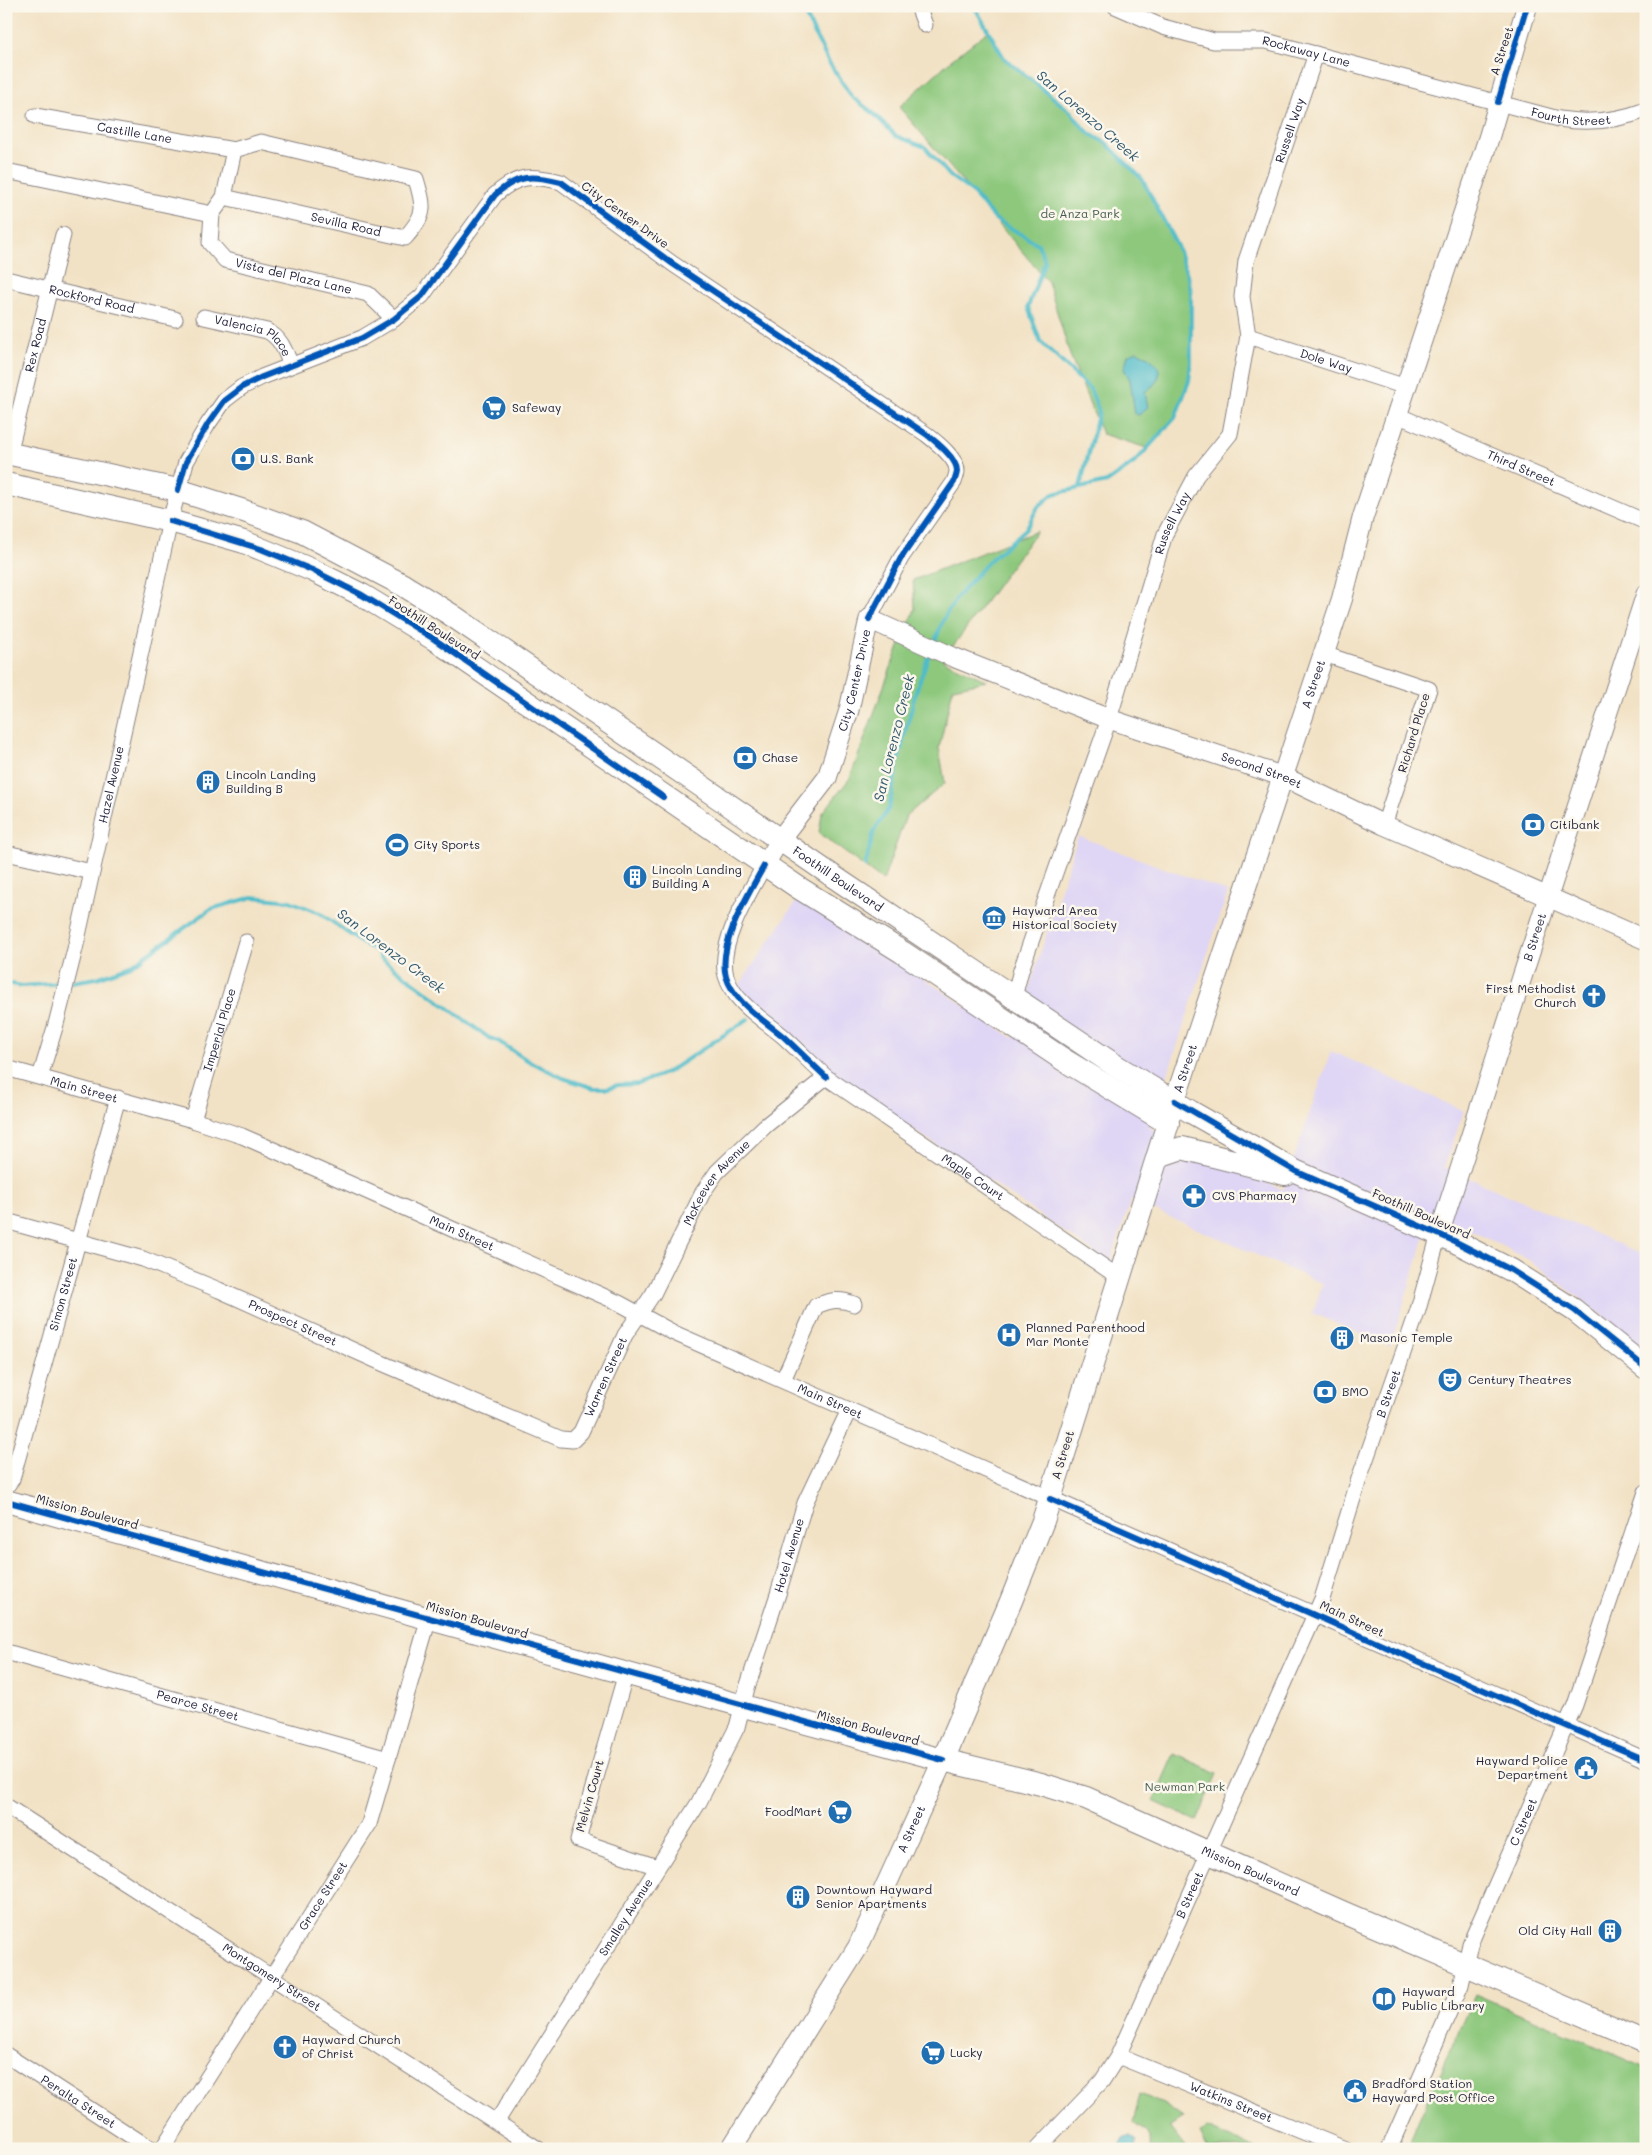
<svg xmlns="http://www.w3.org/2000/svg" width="1652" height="2155" viewBox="0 0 1652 2155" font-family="Mali,sans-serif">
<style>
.built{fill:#dfd5f5}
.green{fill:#8dc87d;stroke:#58755c}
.water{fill:#4fbcc9;stroke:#386f82}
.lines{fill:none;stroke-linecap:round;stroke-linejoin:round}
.stream{stroke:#4fbcc9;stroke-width:4}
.minor-casing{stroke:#8a8280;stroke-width:17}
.tertiary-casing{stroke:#8a8280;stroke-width:21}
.secondary-casing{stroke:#8a8280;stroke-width:22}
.primary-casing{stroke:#8a8280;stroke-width:24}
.minor{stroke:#fff;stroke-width:15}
.tertiary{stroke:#fff;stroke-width:19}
.secondary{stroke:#fff;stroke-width:20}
.primary{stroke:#fff;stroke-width:22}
.cycleway-casing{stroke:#fbf7ec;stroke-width:9}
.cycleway{stroke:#0057b8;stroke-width:6}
.labels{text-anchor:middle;stroke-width:5;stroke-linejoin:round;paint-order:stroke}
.street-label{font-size:12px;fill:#22223b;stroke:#fbf7ec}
.park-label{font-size:12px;fill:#475c52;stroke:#fbf7ec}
.poi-label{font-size:12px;fill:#22223b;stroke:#fbf7ec;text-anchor:start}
.water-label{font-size:14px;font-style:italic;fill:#32586d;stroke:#fbf7ec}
</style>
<rect width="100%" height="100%" fill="#fbf7ec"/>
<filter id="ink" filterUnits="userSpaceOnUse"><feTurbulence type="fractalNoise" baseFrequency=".02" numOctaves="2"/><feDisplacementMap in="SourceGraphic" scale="10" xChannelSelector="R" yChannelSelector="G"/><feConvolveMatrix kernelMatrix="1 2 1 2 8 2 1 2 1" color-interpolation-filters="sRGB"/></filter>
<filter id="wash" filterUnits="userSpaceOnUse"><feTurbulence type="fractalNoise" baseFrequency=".0096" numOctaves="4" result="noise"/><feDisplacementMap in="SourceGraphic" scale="20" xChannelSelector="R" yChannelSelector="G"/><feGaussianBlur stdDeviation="1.12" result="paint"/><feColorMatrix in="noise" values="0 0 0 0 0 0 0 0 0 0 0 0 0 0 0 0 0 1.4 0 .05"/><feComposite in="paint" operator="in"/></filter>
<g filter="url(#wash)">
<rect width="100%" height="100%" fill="#f2e2c5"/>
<!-- built -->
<polygon class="built" points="1078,836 1228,892 1150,1128 1283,1190 1331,1051 1464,1111 1444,1167 1646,1256 1646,1349 1531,1261 1433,1211 1390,1346 1312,1313 1323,1284 1131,1200 1110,1263 831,1073 805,1046 732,996 800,896 1013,1038"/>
<!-- green -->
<g class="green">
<path d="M988 31 1004 58 1071 112 1075 120 1090 134 1106 143 1142 179 1177 246 1188 277 1191 292 1190 353C1195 379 1181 412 1164 432 1158 438 1152 442 1147 448L1102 434 1070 355 1048 282 899 107 950 61Z"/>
<polygon points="1037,531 943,660 987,681 953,688 939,748 945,783 906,816 883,881 819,833 822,814 850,778 894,659 915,609 913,580"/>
<polygon points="1174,1754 1218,1773 1197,1821 1153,1801"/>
<polygon points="1475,1994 1646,2068 1646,2149 1406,2149"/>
<path d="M1140 2094 1163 2104 1183 2118 1170 2127 1187 2149H1150C1152 2131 1145 2131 1133 2123Z"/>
<polygon points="1207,2128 1256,2149 1208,2149 1200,2133"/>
</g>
<!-- water -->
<g class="water">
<path d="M1137 351C1159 361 1170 375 1145 392L1148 407 1139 415 1135 414 1130 380 1124 369 1128 355Z"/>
<polygon points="1130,2136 1137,2141 1136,2149 1122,2149 1121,2145 1123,2139"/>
</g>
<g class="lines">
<!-- stream -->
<g class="stream">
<polyline points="801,6 828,61 852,97 872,112 896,136 925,147 950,176 972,192 995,219 1038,244 1045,261 1028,307 1040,341 1090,389 1099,411 1080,487"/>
<polyline points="934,644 944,618 957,597 989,561 1026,529 1038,507 1053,494 1107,482 1135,462 1175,418 1189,381 1191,362 1191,292 1188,277 1177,246 1142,179 1106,143 1090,134 1082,126 1071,112 1004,58 974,6"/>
<polyline points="865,866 874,831 889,808 898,761 916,691 930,652"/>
<polyline points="72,982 97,978 131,966 211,909 253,897 290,901 320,913 360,942 377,951 381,958 489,1038 498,1041 527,1060 563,1078 594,1088 608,1088 618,1085 638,1084 668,1072 748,1019"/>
<polyline points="6,983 22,986 62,983"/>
</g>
</g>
</g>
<g filter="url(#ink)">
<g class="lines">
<defs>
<g id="minor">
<polyline points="918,6 925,25"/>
<path id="s1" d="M1115 6 1163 27 1214 41H1266L1559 119C1589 124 1617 121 1646 110"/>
<path id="s2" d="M35 116 234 150"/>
<polyline points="6,171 212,214"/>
<path id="s3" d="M224 197 405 238C426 214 425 209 416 179L261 142 234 150 224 197 212 214 210 243 225 260 368 294 394 319"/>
<path id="s4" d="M6 279 175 319"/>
<path id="s5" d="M204 317 267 331C281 338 285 351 291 365"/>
<path id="s6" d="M1248 336 1406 387"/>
<path id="s7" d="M1397 415 1646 522"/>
<path id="s8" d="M9 454 63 235"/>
<polyline points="1324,654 1429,689 1384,825"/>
<polyline points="6,853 92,872"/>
<path id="s9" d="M764 866C749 893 717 945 726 976 734 1003 764 1020 784 1037 798 1050 812 1064 826 1077L1120 1278"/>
<path id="s10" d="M1014 997 1021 970 1109 719 1165 534 1196 476 1230 434 1248 336 1242 297 1246 261 1316 54"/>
<path id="s11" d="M6 1068 193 1120 242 1136 619 1303 674 1333 1646 1760"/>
<path id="s12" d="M40 1077 56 1024 75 949 170 521 186 462 208 424 225 400 242 387 262 377 362 338 394 319 422 296 495 195C518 174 532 175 561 182L673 264 926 434C935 441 957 458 957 471 957 474 955 479 954 482L901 558 869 619"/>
<path id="s13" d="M193 1120 246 942"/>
<path id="s14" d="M6 1221 143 1259 219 1290 384 1364 561 1439 573 1440 581 1432 625 1335 653 1294 703 1192 717 1172 765 1126 826 1077"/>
<path d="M783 1380 816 1306C830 1300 840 1298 854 1304"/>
<path id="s15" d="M6 1487 12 1479 118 1098"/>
<path id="s16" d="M6 1652 388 1759"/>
<polyline points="626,1673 578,1840 657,1867"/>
<path id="s17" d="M6 1806 538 2149"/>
<path id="s18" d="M6 2055 151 2149"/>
<path id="s19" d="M1118 2056 1345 2149"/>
<path id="s20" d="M497 2121 699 1802 737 1727 747 1688 778 1594 805 1503 849 1410"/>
<path id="s21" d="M162 2149 369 1824 429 1618"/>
<path id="s22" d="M1037 2149 1102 2081 1118 2056 1322 1599 1359 1479 1418 1310 1439 1234"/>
<path id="s23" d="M1389 2149 1461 1985 1470 1944 1575 1705 1646 1492"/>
</g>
<g id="tertiary">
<path id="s24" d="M764 866 780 839 827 778 849 710 869 619 953 657 1109 719 1284 777 1384 825 1646 940"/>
<path id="s25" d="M1439 1234 1646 594"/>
</g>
<g id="secondary">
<path id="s26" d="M1170 1115 1342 599 1363 517 1489 137 1527 6"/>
<path id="s27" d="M731 2149 858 1947 943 1760"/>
</g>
<g id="primary">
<path id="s28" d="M6 453 178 490 244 511 302 532 403 585 450 614 840 881 1116 1066 1191 1112 1295 1171 1454 1241 1511 1270 1574 1310 1646 1368"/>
<polyline points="6,484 170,521 244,542 312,570 362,595 434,639 799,888 902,952 1064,1060 1168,1123 1043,1521 1011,1601 943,1760"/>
<polyline points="1158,1156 1182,1148 1285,1174"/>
<path id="s29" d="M6 1501 725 1701 943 1760 1041 1784 1086 1798 1342 1912 1646 2042"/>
</g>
</defs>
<!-- minor casing -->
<use href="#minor" class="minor-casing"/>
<!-- tertiary casing -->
<use href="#tertiary" class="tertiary-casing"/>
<!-- secondary casing -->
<use href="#secondary" class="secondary-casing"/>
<!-- primary casing -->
<use href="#primary" class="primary-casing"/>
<!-- minor -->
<use href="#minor" class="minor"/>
<!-- tertiary -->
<use href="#tertiary" class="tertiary"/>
<!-- secondary -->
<use href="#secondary" class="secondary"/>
<!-- primary -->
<use href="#primary" class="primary"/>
<defs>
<g id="cycleway">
<polyline points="1498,102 1527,6"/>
<path d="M178 490 186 462 208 424 225 400 242 387 262 377 362 338 394 319 422 296 495 195C518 174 532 175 561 182L673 264 926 434C935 441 957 458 957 471 957 474 955 479 954 482L901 558 869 619"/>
<polyline points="170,521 261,549 312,570 362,595 434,639 663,797"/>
<path d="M764 866C749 893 717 945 726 976 734 1003 764 1020 784 1037 798 1050 812 1064 826 1077"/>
<polyline points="1175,1101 1295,1171 1454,1241 1511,1270 1574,1310 1646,1368"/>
<path d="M1050 1499C1249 1584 1446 1676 1646 1760"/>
<polyline points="6,1501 943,1760"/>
</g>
</defs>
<!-- cycleway casing -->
<use href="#cycleway" class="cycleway-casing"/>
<!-- cycleway -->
<use href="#cycleway" class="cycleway"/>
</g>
</g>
<!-- icons -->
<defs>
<symbol id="supermarket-disc" viewBox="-11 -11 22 22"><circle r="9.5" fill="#1f6fb2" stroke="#fbf7ec"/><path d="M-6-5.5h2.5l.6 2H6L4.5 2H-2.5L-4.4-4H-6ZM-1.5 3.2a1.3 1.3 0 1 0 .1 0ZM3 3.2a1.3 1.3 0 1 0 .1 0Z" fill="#fff"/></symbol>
<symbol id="bank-disc" viewBox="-11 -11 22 22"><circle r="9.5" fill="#1f6fb2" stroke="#fbf7ec"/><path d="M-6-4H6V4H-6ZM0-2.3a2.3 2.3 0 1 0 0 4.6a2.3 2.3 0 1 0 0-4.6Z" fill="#fff"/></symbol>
<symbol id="building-disc" viewBox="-11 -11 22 22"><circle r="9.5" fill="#1f6fb2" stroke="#fbf7ec"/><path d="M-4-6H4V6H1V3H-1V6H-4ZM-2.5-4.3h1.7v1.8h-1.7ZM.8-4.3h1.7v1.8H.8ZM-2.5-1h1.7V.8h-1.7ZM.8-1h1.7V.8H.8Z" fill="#fff"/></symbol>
<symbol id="stadium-disc" viewBox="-11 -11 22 22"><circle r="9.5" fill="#1f6fb2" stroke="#fbf7ec"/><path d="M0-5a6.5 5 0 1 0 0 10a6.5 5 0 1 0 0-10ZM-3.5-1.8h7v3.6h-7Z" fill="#fff"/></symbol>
<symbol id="museum-disc" viewBox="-11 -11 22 22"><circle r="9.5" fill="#1f6fb2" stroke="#fbf7ec"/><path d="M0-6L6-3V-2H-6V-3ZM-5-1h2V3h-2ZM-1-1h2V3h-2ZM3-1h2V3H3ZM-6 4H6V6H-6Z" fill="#fff"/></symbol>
<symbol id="church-disc" viewBox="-11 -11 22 22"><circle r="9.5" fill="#1f6fb2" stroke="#fbf7ec"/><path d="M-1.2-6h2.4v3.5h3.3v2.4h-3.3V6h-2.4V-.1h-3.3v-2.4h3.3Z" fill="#fff"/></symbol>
<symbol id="pharmacy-disc" viewBox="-11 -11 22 22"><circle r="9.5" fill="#1f6fb2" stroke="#fbf7ec"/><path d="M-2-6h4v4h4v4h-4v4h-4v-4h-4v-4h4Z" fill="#fff"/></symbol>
<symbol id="hospital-disc" viewBox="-11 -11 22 22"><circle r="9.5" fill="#1f6fb2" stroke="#fbf7ec"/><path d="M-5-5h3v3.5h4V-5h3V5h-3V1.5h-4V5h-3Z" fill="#fff"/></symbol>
<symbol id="theatre-disc" viewBox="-11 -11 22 22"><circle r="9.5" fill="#1f6fb2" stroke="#fbf7ec"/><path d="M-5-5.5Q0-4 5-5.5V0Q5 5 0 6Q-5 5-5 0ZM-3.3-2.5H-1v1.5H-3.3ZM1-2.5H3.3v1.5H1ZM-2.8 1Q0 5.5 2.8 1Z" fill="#fff"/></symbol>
<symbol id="civic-disc" viewBox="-11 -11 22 22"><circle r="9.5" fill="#1f6fb2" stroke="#fbf7ec"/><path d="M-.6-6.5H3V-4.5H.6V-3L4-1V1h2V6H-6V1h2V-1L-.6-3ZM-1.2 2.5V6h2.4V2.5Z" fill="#fff"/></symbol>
<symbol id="library-disc" viewBox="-11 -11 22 22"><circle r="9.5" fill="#1f6fb2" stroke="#fbf7ec"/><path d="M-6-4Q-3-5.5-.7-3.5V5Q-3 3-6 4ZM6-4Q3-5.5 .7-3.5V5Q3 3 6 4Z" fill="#fff"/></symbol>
</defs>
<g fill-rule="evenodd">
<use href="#supermarket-disc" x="480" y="394" width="28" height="28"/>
<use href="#bank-disc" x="229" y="445" width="28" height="28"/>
<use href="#bank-disc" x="731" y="744" width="28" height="28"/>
<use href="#building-disc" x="194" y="768" width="28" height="28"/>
<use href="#bank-disc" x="1519" y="811" width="28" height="28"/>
<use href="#stadium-disc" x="383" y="831" width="28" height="28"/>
<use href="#building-disc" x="621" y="863" width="28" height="28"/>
<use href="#museum-disc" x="980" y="904" width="28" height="28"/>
<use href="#church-disc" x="1580" y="982" width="28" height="28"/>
<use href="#pharmacy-disc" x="1180" y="1182" width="28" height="28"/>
<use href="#hospital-disc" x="995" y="1321" width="28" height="28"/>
<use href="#building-disc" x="1328" y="1324" width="28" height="28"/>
<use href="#theatre-disc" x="1436" y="1366" width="28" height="28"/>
<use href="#bank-disc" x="1311" y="1378" width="28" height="28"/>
<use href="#civic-disc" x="1572" y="1754" width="28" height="28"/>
<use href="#supermarket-disc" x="826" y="1798" width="28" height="28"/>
<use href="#building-disc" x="784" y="1883" width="28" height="28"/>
<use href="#building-disc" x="1596" y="1917" width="28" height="28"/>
<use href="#library-disc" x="1370" y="1985" width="28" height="28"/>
<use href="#church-disc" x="271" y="2033" width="28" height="28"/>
<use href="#supermarket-disc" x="919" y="2039" width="28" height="28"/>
<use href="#civic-disc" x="1341" y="2077" width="28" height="28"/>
</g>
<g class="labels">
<!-- street labels -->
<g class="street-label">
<text transform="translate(1502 51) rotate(-72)" y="4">A Street</text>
<text dy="4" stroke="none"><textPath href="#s1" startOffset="199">Rockaway Lane</textPath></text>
<text dy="4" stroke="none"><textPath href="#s1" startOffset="472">Fourth Street</textPath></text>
<text dy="4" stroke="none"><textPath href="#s10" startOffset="920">Russell Way</textPath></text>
<text dy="4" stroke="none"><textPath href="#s2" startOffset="101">Castille Lane</textPath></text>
<text transform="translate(625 215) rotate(36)" y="4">City Center Drive</text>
<text dy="4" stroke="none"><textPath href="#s3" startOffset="125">Sevilla Road</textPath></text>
<text dy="4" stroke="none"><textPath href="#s3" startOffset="629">Vista del Plaza Lane</textPath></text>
<text dy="4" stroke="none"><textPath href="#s4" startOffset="88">Rockford Road</textPath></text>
<text dy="4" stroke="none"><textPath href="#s5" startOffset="54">Valencia Place</textPath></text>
<text dy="4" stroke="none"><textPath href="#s8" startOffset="112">Rex Road</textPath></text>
<text dy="4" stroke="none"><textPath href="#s6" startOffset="82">Dole Way</textPath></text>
<text dy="4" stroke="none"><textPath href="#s7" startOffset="135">Third Street</textPath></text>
<text dy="4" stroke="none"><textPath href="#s10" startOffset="500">Russell Way</textPath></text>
<text transform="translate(434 628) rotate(33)" y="4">Foothill Boulevard</text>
<text dy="4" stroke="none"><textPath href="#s24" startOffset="210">City Center Drive</textPath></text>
<text dy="4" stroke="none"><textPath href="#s26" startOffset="454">A Street</textPath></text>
<text transform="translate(1414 733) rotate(-73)" y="4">Richard Place</text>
<text dy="4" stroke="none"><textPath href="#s24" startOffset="694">Second Street</textPath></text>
<text dy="4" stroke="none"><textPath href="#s12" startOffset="301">Hazel Avenue</textPath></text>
<text dy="4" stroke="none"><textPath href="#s28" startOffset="946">Foothill Boulevard</textPath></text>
<text dy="4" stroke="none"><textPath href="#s25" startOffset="312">B Street</textPath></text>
<text dy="4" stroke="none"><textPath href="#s13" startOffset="94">Imperial Place</textPath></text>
<text dy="4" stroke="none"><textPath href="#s26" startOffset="49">A Street</textPath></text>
<text dy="4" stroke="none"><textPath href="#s11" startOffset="81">Main Street</textPath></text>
<text dy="4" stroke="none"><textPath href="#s9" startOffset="440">Maple Court</textPath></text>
<text dy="4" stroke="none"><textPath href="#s14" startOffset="906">McKeever Avenue</textPath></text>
<text transform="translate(1421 1214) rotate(24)" y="4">Foothill Boulevard</text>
<text dy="4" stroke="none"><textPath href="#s11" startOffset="486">Main Street</textPath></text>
<text dy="4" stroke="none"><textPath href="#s15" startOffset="202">Simon Street</textPath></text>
<text dy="4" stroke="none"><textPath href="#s14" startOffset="305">Prospect Street</textPath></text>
<text dy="4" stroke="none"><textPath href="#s14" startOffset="681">Warren Street</textPath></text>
<text dy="4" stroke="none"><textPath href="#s22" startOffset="840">B Street</textPath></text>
<text dy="4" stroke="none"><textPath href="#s11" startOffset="891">Main Street</textPath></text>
<text transform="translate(1063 1455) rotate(-73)" y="4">A Street</text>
<text transform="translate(87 1512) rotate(15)" y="4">Mission Boulevard</text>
<text dy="4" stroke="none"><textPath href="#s20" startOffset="641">Hotel Avenue</textPath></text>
<text transform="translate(1352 1619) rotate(25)" y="4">Main Street</text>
<text transform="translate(477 1620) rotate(16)" y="4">Mission Boulevard</text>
<text dy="4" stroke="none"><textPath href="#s16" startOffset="199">Pearce Street</textPath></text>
<text transform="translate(868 1728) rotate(15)" y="4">Mission Boulevard</text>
<text transform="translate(590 1796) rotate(-74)" y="4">Melvin Court</text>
<text dy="4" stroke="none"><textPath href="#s23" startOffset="354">C Street</textPath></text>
<text dy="4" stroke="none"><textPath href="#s27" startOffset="368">A Street</textPath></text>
<text dy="4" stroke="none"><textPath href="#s29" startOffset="1300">Mission Boulevard</textPath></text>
<text dy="4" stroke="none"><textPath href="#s22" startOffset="300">B Street</textPath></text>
<text dy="4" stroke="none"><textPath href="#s21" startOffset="300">Grace Street</textPath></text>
<text dy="4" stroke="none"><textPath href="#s20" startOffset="241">Smalley Avenue</textPath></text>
<text dy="4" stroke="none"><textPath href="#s17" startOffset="316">Montgomery Street</textPath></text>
<text dy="4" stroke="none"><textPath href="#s18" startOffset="86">Peralta Street</textPath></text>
<text dy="4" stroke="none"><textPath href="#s19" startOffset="122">Watkins Street</textPath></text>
</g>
<!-- park labels -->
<g class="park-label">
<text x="1080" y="218">de Anza Park</text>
<text x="1185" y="1791">Newman Park</text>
</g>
<!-- poi labels -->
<g class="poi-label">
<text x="512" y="412">Safeway</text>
<text x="260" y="463">U.S. Bank</text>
<text x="762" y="762">Chase</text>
<text x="226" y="779">Lincoln Landing<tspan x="226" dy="14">Building B</tspan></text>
<text x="1550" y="829">Citibank</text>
<text x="414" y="849">City Sports</text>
<text x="652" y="874">Lincoln Landing<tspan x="652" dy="14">Building A</tspan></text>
<text x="1012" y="915">Hayward Area<tspan x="1012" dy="14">Historical Society</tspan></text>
<text x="1576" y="993" text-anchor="end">First Methodist<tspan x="1576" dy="14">Church</tspan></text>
<text x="1212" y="1200">CVS Pharmacy</text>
<text x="1026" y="1332">Planned Parenthood<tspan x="1026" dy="14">Mar Monte</tspan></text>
<text x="1360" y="1342">Masonic Temple</text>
<text x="1468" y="1384">Century Theatres</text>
<text x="1342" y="1396">BMO</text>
<text x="1568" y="1765" text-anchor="end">Hayward Police<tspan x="1568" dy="14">Department</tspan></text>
<text x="822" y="1816" text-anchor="end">FoodMart</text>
<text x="816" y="1894">Downtown Hayward<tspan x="816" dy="14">Senior Apartments</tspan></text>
<text x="1592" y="1935" text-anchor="end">Old City Hall</text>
<text x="1402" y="1996">Hayward<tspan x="1402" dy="14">Public Library</tspan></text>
<text x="302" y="2044">Hayward Church<tspan x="302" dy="14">of Christ</tspan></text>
<text x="950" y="2057">Lucky</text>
<text x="1372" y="2088">Bradford Station<tspan x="1372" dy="14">Hayward Post Office</tspan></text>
</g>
<!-- water labels -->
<g class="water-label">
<text transform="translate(1088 116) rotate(41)" y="5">San Lorenzo Creek</text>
<text transform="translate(894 738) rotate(-76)" y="5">San Lorenzo Creek</text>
<text transform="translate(391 951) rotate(37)" y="5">San Lorenzo Creek</text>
</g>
</g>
<!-- margin -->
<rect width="1652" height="2155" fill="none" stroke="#fbf7ec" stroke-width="25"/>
</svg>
